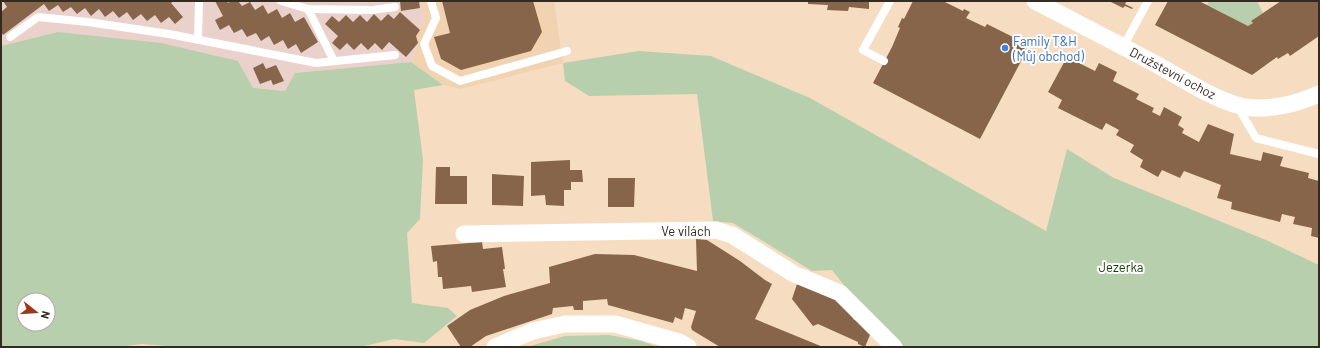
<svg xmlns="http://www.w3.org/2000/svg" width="1320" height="348" viewBox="0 0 1320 348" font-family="Barlow,sans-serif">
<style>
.built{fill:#f2d3b1}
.industrial{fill:#ebd1cb}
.green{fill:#b8cfad;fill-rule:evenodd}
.building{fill:#87654a}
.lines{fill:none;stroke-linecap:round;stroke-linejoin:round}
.lane{stroke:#fff;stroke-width:8}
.street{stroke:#fff;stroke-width:17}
.shop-dot{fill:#3f7fe0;stroke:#fff;stroke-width:1.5}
.labels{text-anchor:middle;stroke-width:4;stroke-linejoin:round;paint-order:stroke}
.shop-label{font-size:13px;fill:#366cbe;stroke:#fff;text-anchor:start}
.street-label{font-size:13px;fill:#342a1f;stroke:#fff}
.park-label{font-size:13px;fill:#193901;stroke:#fff}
</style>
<rect width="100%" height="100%" fill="#f6ddc1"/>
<!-- built -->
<polygon class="built" points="420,1 554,1 563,63 461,89 443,85 411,62 418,43 416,36 424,19"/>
<!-- industrial -->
<polygon class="industrial" points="1,1 420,1 424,19 416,36 418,43 411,62 295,73 285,91 253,88 238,61 58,32 1,46"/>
<!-- green -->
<g class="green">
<polygon points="1209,1 1257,1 1263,13 1251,21 1253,23 1248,26 1207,5"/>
<path d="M58 32 161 43 238 61 253 88 285 91 295 73 411 62 443 85 414 90 423 159 420 219 407 233 412 303 448 308 457 316 424 343 394 339 360 347H178L142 344 117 347H1V46ZM24 300H48V324H24Z"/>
<polygon points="639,51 711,56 810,98 1046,231 1067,149 1114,178 1266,240 1319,265 1319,347 904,347 854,298 832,270 812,271 733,223 713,221 697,94 589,96 565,81 563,63"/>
<polygon points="609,335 641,341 658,347 527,347 565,336"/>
</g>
<!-- building -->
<g class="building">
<polygon points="3,1 174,1 171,3 183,17 175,24 169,17 161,23 155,15 147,21 141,14 133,20 127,12 119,18 113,11 105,17 99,9 91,16 85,8 77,14 71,7 63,12 58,5 49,11 44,4 3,35 1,32 1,12 7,7"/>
<polygon points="215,1 227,1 228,3 231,1 238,1 242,6 250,2 255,10 263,5 268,14 277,9 282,18 290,13 295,22 304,17 318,42 301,53 296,44 288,49 283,40 274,45 269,36 261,41 256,33 247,37 242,29 234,33 229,25 220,30 215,20 223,16"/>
<polygon points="400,1 419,1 420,8 401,11"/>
<polygon points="442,1 533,1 542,32 531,51 461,70 441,59 434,37 450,33"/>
<polygon points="808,1 869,1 869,9 849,7 848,11 827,10 828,5 808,4"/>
<polygon points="913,1 943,1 963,11 964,9 970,12 966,18 985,27 987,24 1015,38 1013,42 1027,50 980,139 873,83 892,47 900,28 898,27 902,18 904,19"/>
<polygon points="1109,1 1127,1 1125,4 1133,8 1132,9 1125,6 1123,8"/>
<polygon points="1168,1 1199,1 1248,26 1253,23 1251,21 1281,1 1319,1 1319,36 1290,56 1288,53 1278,59 1277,57 1252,75 1155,25"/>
<polygon points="400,12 420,30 416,36 418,43 406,57 389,42 382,50 375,43 368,50 361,43 354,50 347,43 340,50 332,43 338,36 325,24 332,16 339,22 346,15 353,22 360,15 367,22 374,14 381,21 388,14 394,19"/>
<polygon points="1067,57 1095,71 1099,63 1117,72 1113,81 1139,94 1136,99 1154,108 1152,112 1160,116 1164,107 1182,117 1178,125 1184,129 1182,133 1199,142 1208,124 1234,134 1230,154 1261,161 1263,152 1283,157 1280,166 1309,173 1308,178 1319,181 1319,238 1311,236 1312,228 1293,224 1295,217 1282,214 1280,222 1231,209 1232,202 1217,198 1221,185 1184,171 1180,178 1162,170 1158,177 1140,167 1143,160 1130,152 1134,145 1116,135 1119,130 1106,123 1102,130 1058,108 1062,100 1048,92"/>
<polygon points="263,63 266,69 276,65 284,81 273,85 271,80 260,84 253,68"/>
<polygon points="570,160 570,170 582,170 583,182 571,182 571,190 564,190 564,206 546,205 545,195 531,196 531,162"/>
<polygon points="436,167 450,167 450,176 467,176 467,204 435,204"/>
<polygon points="492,174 524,176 523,206 492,205"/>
<polygon points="608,178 635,178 634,207 608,207"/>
<polygon points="696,239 707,240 740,261 765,280 772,284 755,319 823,347 720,347 692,330 691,327 696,311 685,308 682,320 675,317 673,323 608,305 607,299 583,301 583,310 574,310 573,306 553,308 552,314 486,336 470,347 461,347 447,326 470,310 504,296 550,283 549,267 595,254 634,255 697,271"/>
<polygon points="482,242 483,249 502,247 505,269 503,269 506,287 472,292 471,286 443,289 442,277 438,277 437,261 433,262 431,246"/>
<polygon points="797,284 837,299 855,315 853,319 866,325 872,330 865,347 858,344 858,342 818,324 813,326 792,299"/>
</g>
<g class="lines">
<!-- lane -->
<g class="lane">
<polyline points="281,1 308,9 372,10 395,7"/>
<polyline points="431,1 436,18 424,44 432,66 460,81 567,51"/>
<polyline points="308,9 334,61"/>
<polyline points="10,37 38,17 88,22 169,34 316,63 395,55"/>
<polyline points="198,40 199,1"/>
<polyline points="1123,47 1148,1"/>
<polyline points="884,61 863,50 890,1"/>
<polyline points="1238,107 1256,138 1319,154"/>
</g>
<!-- street -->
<g class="street">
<path d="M1035 1C1077 23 1119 44 1161 67 1185 80 1218 102 1245 107 1271 111 1296 104 1319 94"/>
<polyline points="464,234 716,230 732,235 794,274 840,293 894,347"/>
<polyline points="495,347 533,331 565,324 615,324 679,342 688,347"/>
</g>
</g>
<!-- markers -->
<circle class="shop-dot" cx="1005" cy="48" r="4"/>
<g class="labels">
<!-- shop labels -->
<g class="shop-label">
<text x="1013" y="46">Family T&amp;H<tspan x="1013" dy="15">(Můj obchod)</tspan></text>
</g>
<!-- street labels -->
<g class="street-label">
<text transform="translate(1173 73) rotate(28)" y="5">Družstevní ochoz</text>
<text x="686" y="236">Ve vilách</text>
</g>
<!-- park labels -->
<g class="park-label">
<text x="1121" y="272">Jezerka</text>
</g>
</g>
<!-- border -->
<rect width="1320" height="348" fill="none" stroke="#342a1f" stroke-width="4"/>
<!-- north arrow -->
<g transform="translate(36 312) rotate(107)"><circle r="19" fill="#ffffff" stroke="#aeaaa5"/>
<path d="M0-3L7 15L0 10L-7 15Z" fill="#9e361b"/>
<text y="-6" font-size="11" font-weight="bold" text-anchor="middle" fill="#342a1f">N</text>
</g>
</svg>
